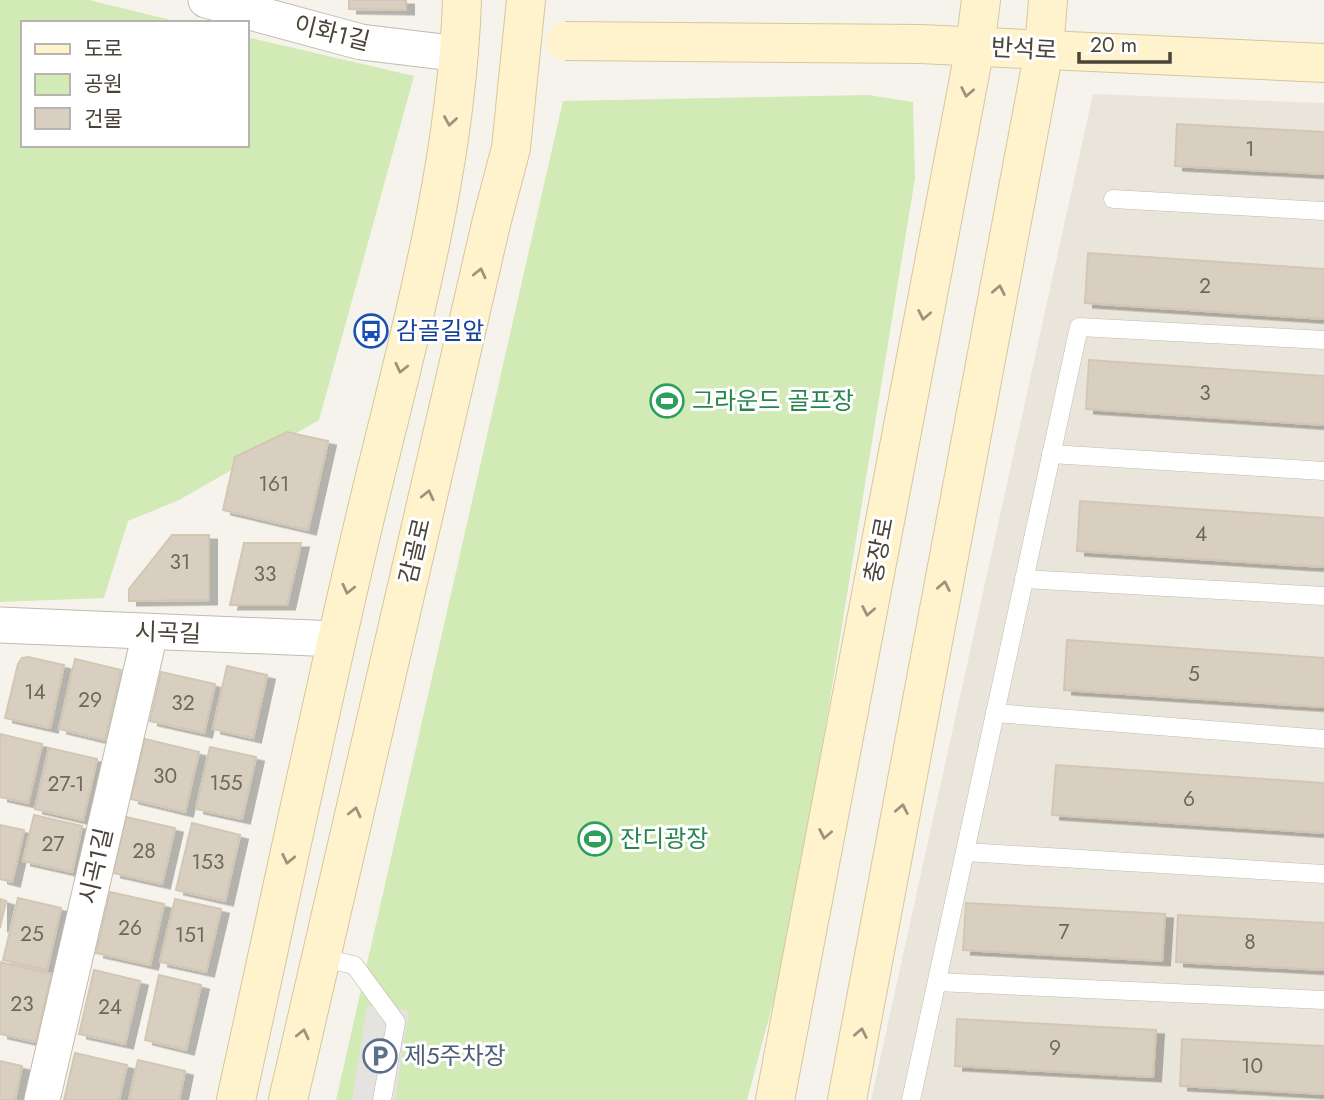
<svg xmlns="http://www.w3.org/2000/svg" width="1324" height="1100" viewBox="0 0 1324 1100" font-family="Jost,'Noto Sans KR',sans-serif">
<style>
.residential{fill:#eae5da}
.green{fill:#d2eab5}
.parking{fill:#e5e3e0}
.building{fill:#d8cfc1;stroke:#d3c7b4;stroke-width:2;filter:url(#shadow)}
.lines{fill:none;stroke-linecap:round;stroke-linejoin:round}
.lane-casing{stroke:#c2bbae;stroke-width:19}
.street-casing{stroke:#c2bbae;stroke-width:37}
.secondary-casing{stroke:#d6c79b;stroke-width:40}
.lane{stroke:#fff;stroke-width:18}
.street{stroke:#fff;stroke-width:35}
.secondary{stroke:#fff3cd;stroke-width:38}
.secondary-bridge-casing{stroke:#d6c79b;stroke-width:40;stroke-linecap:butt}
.secondary-bridge{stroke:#fff3cd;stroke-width:38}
.oneway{stroke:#9c937c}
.labels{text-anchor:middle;stroke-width:6;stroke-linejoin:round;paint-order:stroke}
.number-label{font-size:21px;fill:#6e675b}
.street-label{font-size:24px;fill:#4b4439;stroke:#fff}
.transit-label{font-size:24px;fill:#164399;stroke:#fff;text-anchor:start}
.leisure-label{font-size:24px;fill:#27864d;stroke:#fff;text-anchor:start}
.service-label{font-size:24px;fill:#4e5e75;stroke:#fff;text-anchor:start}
</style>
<defs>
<filter id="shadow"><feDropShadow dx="8" dy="4.5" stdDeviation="0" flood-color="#0004"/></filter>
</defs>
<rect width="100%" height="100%" fill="#f6f3ec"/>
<!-- residential -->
<polygon class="residential" points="1093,94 1324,103 1324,1100 871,1100"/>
<!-- green -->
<g class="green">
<polygon points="0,0 89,0 183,23 23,23 23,145 247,145 247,37 414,76 319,420 179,500 128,521 104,598 0,602"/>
<polygon points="868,95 913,102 915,178 792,932 747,1100 336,1100 563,101"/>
</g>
<!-- parking -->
<polygon class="parking" points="367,1005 409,1011 395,1100 352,1100"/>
<!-- building -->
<g class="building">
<polygon points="349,0 406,0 406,10 349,9"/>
<polygon points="1177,124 1324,132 1324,174 1175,166"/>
<polygon points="1088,253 1324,269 1324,319 1085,303"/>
<polygon points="1089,360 1324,376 1324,425 1086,409"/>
<polygon points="287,432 328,441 308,530 223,510 235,457"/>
<polygon points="1080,501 1324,518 1324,567 1077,551"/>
<polygon points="172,535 209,535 209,600 129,601 129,589"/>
<polygon points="244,543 301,543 287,605 230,605"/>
<polygon points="1067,640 1324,658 1324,707 1064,690"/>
<polygon points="28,657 64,665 50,728 5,718 18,664 22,658"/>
<polygon points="75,659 121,670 105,740 59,729"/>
<polygon points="227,666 267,675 253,738 213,729"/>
<polygon points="161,672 215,684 204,733 150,721"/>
<polygon points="0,734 42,744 28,803 0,797"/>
<polygon points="145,739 199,752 185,812 131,799"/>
<polygon points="210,747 256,757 242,819 196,809"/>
<polygon points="49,748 97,759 83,820 35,809"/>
<polygon points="1056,765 1324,783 1324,833 1052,815"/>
<polygon points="34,815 82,826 72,872 23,861"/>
<polygon points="126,817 175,828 162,884 113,873"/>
<polygon points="192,823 240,835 225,901 176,890"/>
<polygon points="0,825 24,830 12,882 0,879"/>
<polygon points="110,892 164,904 150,965 96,953"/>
<polygon points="18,898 61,908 47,970 3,960"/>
<polygon points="0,899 6,901 0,928"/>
<polygon points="175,899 221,909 206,972 160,962"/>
<polygon points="966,903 1165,914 1162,961 963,950"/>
<polygon points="1178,915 1324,923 1324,970 1176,962"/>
<polygon points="0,962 51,974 36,1042 0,1034"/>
<polygon points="94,970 140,981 125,1044 79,1034"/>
<polygon points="159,975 201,985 186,1050 145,1040"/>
<polygon points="957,1019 1156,1030 1153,1077 955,1066"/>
<polygon points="1182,1039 1324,1046 1324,1094 1180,1086"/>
<polygon points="75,1053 127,1065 119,1100 64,1100"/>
<polygon points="138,1060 185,1071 179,1100 129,1100"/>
<polygon points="0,1061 22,1066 15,1100 0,1100"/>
</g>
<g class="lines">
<defs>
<g id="lane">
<polyline points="1113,199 1324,211"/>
<polyline points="1051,454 1324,471"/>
<polyline points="1024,579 1324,596"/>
<polyline points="995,713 1324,739"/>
<polyline points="965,852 1324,874"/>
<polyline points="321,958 354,965 396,1022 382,1100"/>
<polyline points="937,982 1324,1000"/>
<polyline points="911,1100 1079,327 1324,340"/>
</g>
<g id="street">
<polyline points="206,0 361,42 460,54"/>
<polyline points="0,625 336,639"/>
<polyline points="42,1100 150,633"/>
</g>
<g id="secondary">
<polyline points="920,44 1324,63"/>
<path d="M236 1100C278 909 318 717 363 526 404 354 456 178 462 0"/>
<polyline points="288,1100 491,224 511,148 526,0"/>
<polyline points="775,1100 975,47 981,0"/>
<polyline points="847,1100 1044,50 1048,0"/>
</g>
</defs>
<!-- lane casing -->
<use href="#lane" class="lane-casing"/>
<!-- street casing -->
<use href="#street" class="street-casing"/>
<!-- secondary casing -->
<use href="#secondary" class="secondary-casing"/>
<!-- lane -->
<use href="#lane" class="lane"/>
<!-- street -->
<use href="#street" class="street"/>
<!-- secondary -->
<use href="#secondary" class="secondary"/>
<defs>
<polyline id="secondary-bridge" points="565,41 920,44"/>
</defs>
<!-- secondary-bridge casing -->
<use href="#secondary-bridge" class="secondary-bridge-casing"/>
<!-- secondary-bridge -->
<use href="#secondary-bridge" class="secondary-bridge"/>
</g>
<!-- one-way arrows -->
<defs><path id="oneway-chevron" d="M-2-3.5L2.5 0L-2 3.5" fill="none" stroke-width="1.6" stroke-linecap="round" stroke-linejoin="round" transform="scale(1.75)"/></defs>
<g class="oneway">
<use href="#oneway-chevron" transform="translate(967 92) rotate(101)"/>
<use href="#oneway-chevron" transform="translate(450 121) rotate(99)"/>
<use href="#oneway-chevron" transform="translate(480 273) rotate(-77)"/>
<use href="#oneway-chevron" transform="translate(999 290) rotate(-79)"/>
<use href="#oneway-chevron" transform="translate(924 315) rotate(101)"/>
<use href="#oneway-chevron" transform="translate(401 368) rotate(103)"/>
<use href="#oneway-chevron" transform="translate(428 495) rotate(-77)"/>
<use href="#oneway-chevron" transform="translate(944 586) rotate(-79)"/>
<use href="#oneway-chevron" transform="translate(348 589) rotate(103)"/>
<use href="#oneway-chevron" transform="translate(868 611) rotate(101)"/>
<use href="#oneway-chevron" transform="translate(902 809) rotate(-79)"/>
<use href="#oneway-chevron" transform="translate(355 812) rotate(-77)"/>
<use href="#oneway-chevron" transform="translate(825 834) rotate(101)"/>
<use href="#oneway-chevron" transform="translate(288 859) rotate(102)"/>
<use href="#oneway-chevron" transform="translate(861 1033) rotate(-79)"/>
<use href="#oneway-chevron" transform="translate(303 1034) rotate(-77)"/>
</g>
<!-- icons -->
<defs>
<symbol id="bus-ring" viewBox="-11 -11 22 22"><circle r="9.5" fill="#fff" stroke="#1a4fb4" stroke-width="1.5"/><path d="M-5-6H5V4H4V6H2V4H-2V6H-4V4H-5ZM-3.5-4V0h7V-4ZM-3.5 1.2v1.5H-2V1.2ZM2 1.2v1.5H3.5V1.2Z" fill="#1a4fb4"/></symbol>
<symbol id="stadium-ring" viewBox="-11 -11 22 22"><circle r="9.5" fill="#fff" stroke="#2e9e5b" stroke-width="1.5"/><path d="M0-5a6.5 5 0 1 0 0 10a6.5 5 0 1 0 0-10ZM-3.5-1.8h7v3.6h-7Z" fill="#2e9e5b"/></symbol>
<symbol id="parking-ring" viewBox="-11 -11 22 22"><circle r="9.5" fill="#fff" stroke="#5c6f8a" stroke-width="1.5"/><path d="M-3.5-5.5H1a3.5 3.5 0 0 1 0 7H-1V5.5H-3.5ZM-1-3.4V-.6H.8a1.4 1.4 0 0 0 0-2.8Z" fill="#5c6f8a"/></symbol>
</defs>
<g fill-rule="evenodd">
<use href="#bus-ring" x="352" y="312" width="38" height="38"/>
<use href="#stadium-ring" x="648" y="382" width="38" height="38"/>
<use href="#stadium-ring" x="576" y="820" width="38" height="38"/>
<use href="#parking-ring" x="361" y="1037" width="38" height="38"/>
</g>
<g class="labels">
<!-- number labels -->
<g class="number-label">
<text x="1250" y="156">1</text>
<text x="1205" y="293">2</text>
<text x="1205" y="400">3</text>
<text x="274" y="491">161</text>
<text x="1201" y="541">4</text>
<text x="180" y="569">31</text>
<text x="265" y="581">33</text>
<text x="1194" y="681">5</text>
<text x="35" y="699">14</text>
<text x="90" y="707">29</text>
<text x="183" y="710">32</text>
<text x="165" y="783">30</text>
<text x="226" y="790">155</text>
<text x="66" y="791">27-1</text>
<text x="1189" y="806">6</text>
<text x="53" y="851">27</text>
<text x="144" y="858">28</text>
<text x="208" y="869">153</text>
<text x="130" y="935">26</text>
<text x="1064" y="939">7</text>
<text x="32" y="941">25</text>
<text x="190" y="942">151</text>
<text x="1250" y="949">8</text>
<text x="22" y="1011">23</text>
<text x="110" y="1014">24</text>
<text x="1055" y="1055">9</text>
<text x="1252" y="1073">10</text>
</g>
<!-- street labels -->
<g class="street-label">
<text transform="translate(332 33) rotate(14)" y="8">이화1길</text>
<text transform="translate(1024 49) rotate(3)" y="8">반석로</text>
<text transform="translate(879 550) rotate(-79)" y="8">충장로</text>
<text transform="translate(415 551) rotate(-77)" y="8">감골로</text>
<text transform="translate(168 633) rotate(2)" y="8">시곡길</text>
<text transform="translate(96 866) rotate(-77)" y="8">시곡1길</text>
</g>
<!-- transit labels -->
<g class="transit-label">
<text x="396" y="339">감골길앞</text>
</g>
<!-- leisure labels -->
<g class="leisure-label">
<text x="692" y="409">그라운드 골프장</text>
<text x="620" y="847">잔디광장</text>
</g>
<!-- service labels -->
<g class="service-label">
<text x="404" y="1064">제5주차장</text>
</g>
</g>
<!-- legend -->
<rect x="21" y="21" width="228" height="126" fill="#ffffff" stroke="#b7b4b0" stroke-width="2"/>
<rect x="35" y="44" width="35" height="10" fill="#fff3cd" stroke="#b7b4b0" stroke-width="2"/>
<text x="84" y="56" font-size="21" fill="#4b4439">도로</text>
<rect x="35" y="74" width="35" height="21" fill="#d2eab5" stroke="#b7b4b0" stroke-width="2"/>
<text x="84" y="91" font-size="21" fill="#4b4439">공원</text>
<rect x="35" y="108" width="35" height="21" fill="#d8cfc1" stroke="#b7b4b0" stroke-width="2"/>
<text x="84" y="126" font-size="21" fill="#4b4439">건물</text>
<!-- scale -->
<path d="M1079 52v10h91v-10" fill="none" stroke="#4b4439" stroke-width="3.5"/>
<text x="1090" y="52" font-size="21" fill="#4b4439" stroke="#ffffff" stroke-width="5" paint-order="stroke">20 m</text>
</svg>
